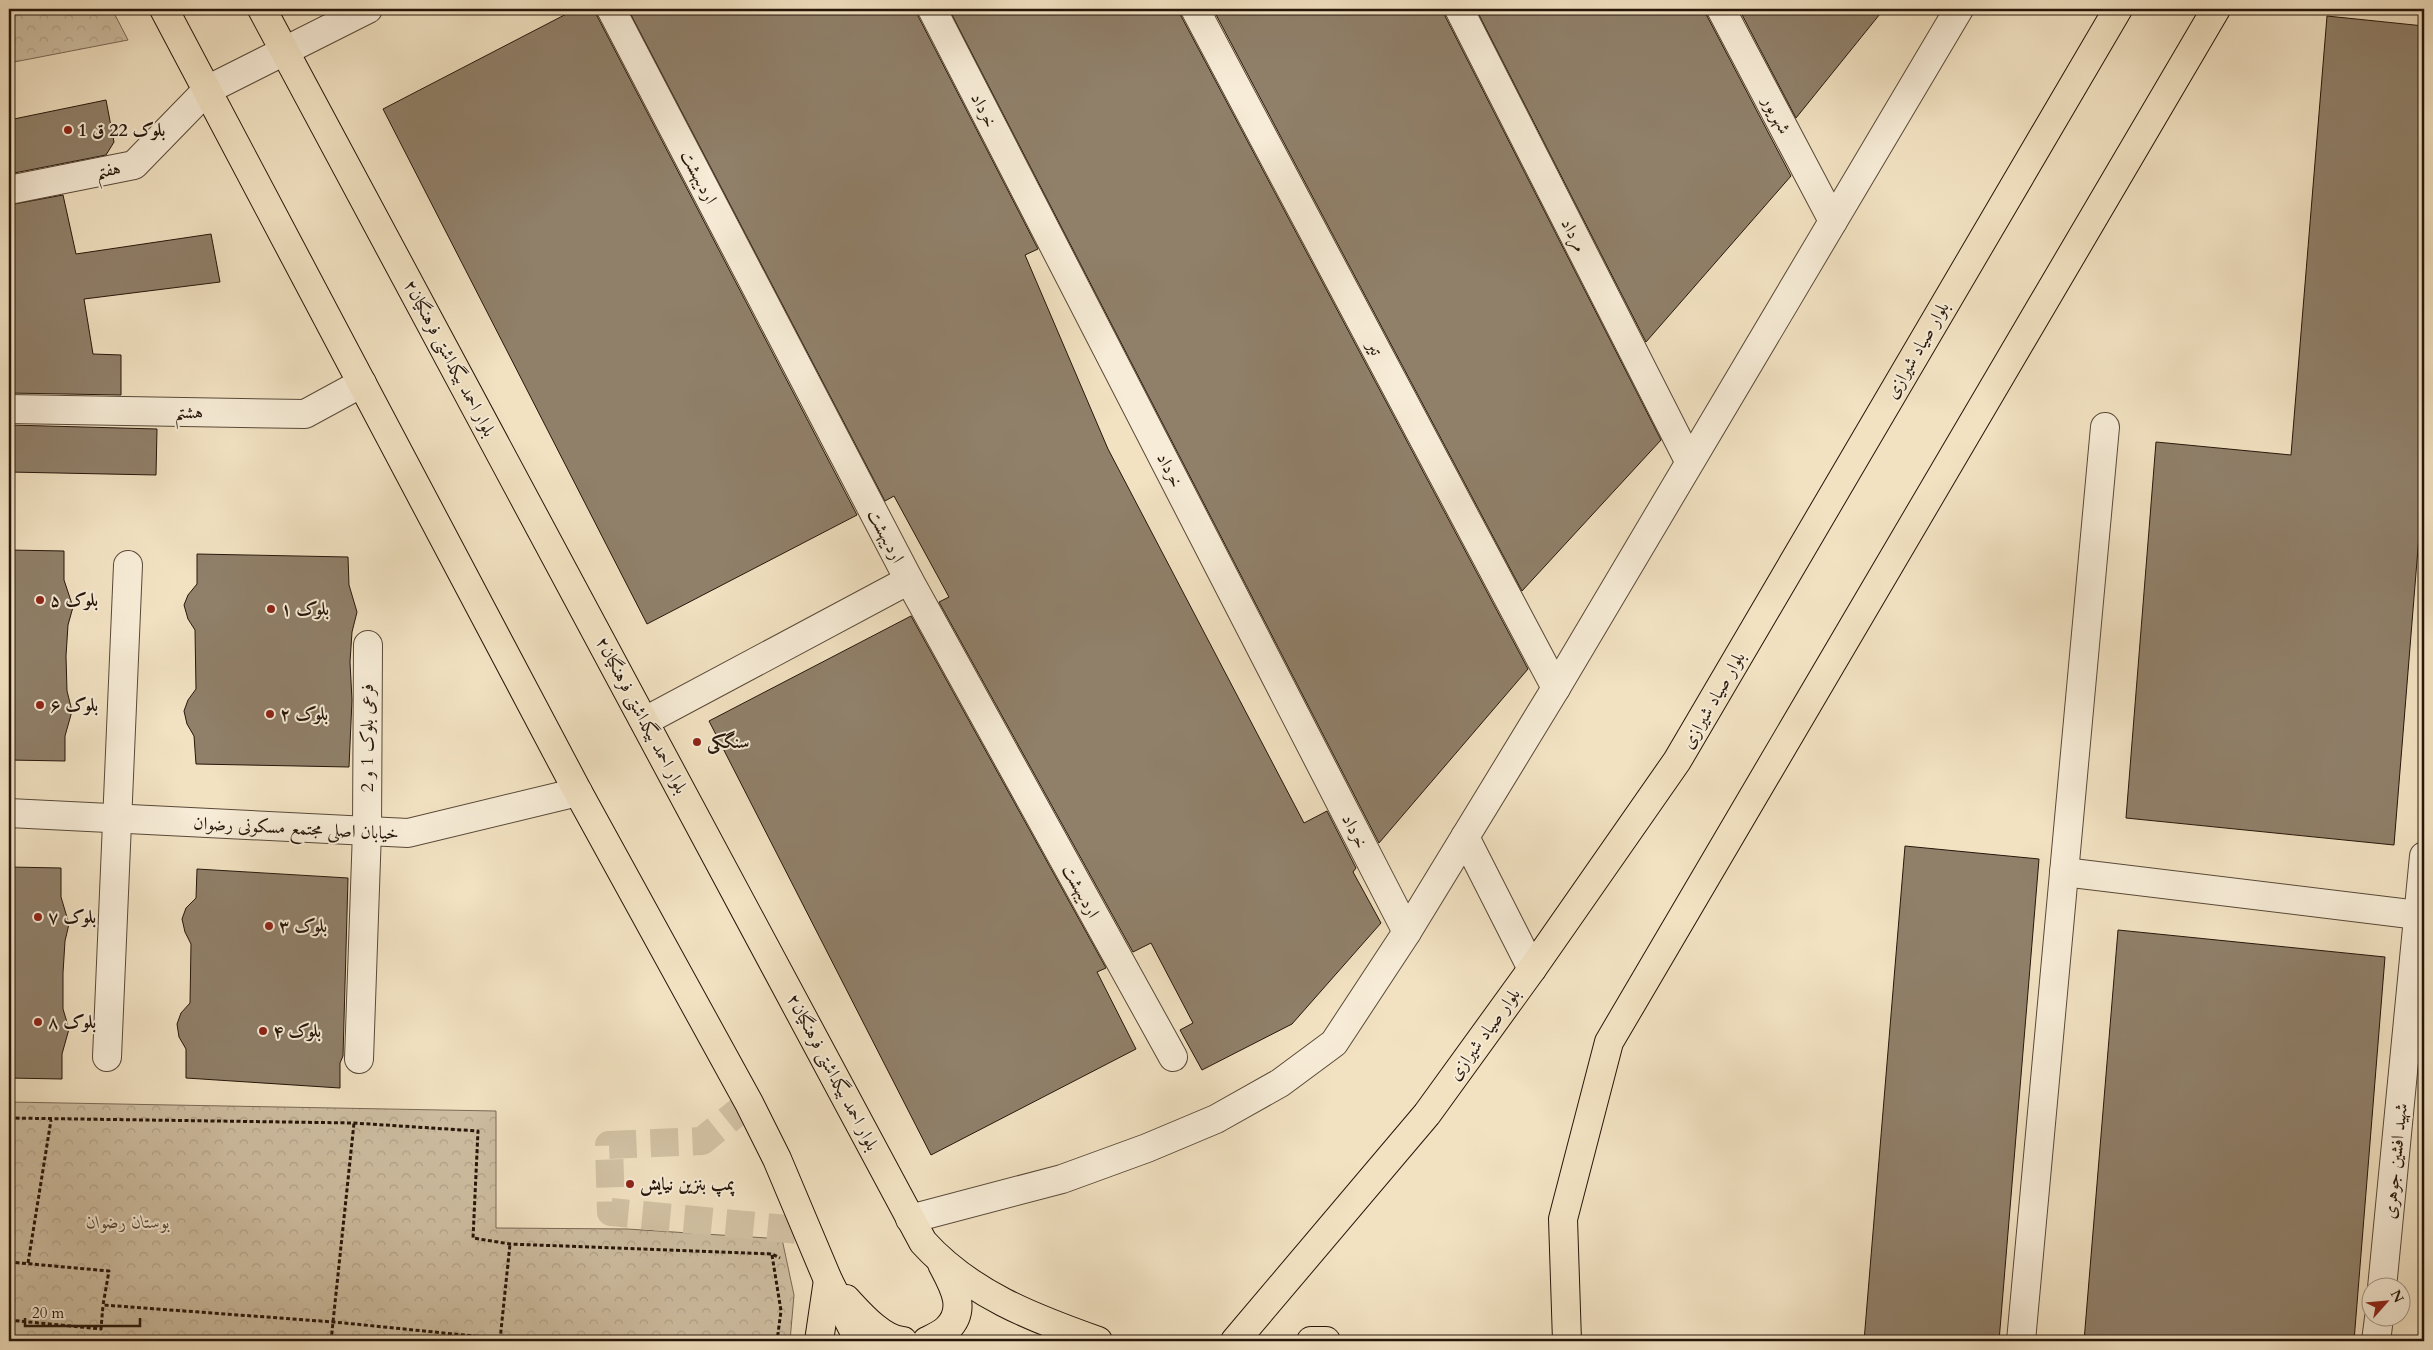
<svg xmlns="http://www.w3.org/2000/svg" width="2433" height="1350" viewBox="0 0 2433 1350" font-family="Cardo,Amiri,serif">
<style>
.park{fill:url(#park-crowns);stroke:#7a6a56}
.building{fill:#90806a;stroke:#26160a}
.lines{fill:none;stroke-linecap:round;stroke-linejoin:round}
.minor-tunnel{stroke:#d3c3a6;stroke-width:28;stroke-dasharray:28 14;stroke-linecap:butt}
.minor-casing{stroke:#594938;stroke-width:30}
.major-casing{stroke:#26160a;stroke-width:30}
.path{stroke:#26160a;stroke-width:3;stroke-dasharray:4 2.5;stroke-linecap:butt}
.minor{stroke:#f7ecd7;stroke-width:28}
.major{stroke:#f2e2c2;stroke-width:28}
.poi-dot{fill:#8f2418;stroke:#f7ecd7;stroke-width:2}
.labels{text-anchor:middle;stroke-width:4;stroke-linejoin:round;paint-order:stroke}
.street-label{font-size:18px;fill:#26160a;stroke:#f7ecd7}
.poi-label{font-size:18px;font-weight:bold;fill:#26160a;stroke:#f7ecd7;text-anchor:start}
.park-label{font-size:18px;font-style:italic;fill:#594938;stroke:#f7ecd7}
</style>
<defs>
<pattern id="park-crowns" width="20" height="18" patternUnits="userSpaceOnUse" patternTransform="scale(1.25)"><rect width="20" height="18" fill="#cfbfa3"/><path d="M2 6a3 3 0 1 1 6 0M12 15a3 3 0 1 1 6 0" fill="none" stroke="#b2a38b"/></pattern>
</defs>
<rect width="100%" height="100%" fill="#f2e2c2"/>
<filter id="stains"><feTurbulence type="fractalNoise" baseFrequency=".004" numOctaves="4"/><feColorMatrix values="0 0 0 0 .2 0 0 0 0 .09 0 0 0 0 .02 0 0 0 .5 -.17"/></filter>
<radialGradient id="worn" r=".72"><stop offset=".6" stop-color="#630" stop-opacity="0"/><stop offset="1" stop-color="#630" stop-opacity=".3"/></radialGradient>
<!-- park -->
<g class="park">
<polygon points="9,9 112,9 128,40 9,63"/>
<polygon points="9,1102 496,1111 496,1228 627,1229 782,1239 794,1295 790,1341 9,1341"/>
</g>
<!-- building -->
<g class="building">
<polygon points="576,9 595,9 597,16 857,515 647,624 383,109"/>
<polygon points="628,9 916,9 918,16 1038,249 1025,255 1108,449 1304,823 1327,811 1356,868 1353,872 1381,923 1292,1024 1202,1070 1180,1030 1193,1023 1151,943 1133,952 939,602 949,597 894,496 885,501"/>
<polygon points="949,9 1179,9 1181,16 1528,669 1379,843"/>
<polygon points="1213,9 1443,9 1445,16 1661,440 1522,591"/>
<polygon points="1476,9 1705,9 1707,16 1791,176 1646,342"/>
<polygon points="1739,9 1884,9 1796,118"/>
<polygon points="2327,16 2424,26 2424,474 2394,845 2126,818 2156,442 2291,455"/>
<polygon points="106,100 114,142 106,155 9,174 9,120"/>
<polygon points="63,195 76,254 211,234 220,282 84,299 93,354 121,355 121,395 9,393 9,205"/>
<polygon points="9,425 157,429 156,475 9,472"/>
<polygon points="9,550 64,551 64,580 73,607 68,625 66,656 67,691 72,711 65,736 65,761 9,760"/>
<polygon points="197,554 348,557 349,585 357,612 352,632 350,662 352,700 349,767 196,764 194,736 187,724 184,711 188,700 196,689 195,630 188,619 184,605 188,595 197,584"/>
<polygon points="911,616 1106,968 1097,972 1136,1049 931,1155 709,721"/>
<polygon points="1905,846 2039,859 1999,1341 1864,1341"/>
<polygon points="9,867 61,868 61,897 69,924 65,941 63,973 63,1009 69,1029 62,1054 62,1079 9,1078"/>
<polygon points="197,869 348,878 343,1056 340,1063 340,1088 186,1078 186,1049 179,1037 177,1024 181,1013 190,1003 191,944 185,932 182,919 186,908 196,898"/>
<polygon points="2118,930 2385,957 2354,1341 2084,1341"/>
</g>
<g class="lines">
<!-- minor-tunnel -->
<polyline class="minor-tunnel" points="749,1103 702,1141 609,1145 611,1212 808,1231"/>
<defs>
<g id="minor">
<polyline points="611,9 909,580 1173,1057"/>
<polyline points="932,9 1407,932"/>
<polyline points="1195,9 1556,688"/>
<polyline points="1459,9 1689,461"/>
<polyline points="1721,9 1833,221"/>
<polyline points="9,190 134,165 207,90 368,9"/>
<polyline points="9,409 305,414 362,383"/>
<polyline points="645,721 909,580"/>
<polyline points="9,813 408,833 578,792"/>
<polyline points="1465,837 1532,969"/>
<polyline points="2064,872 2418,915"/>
<polyline points="107,1057 128,565"/>
<polyline points="359,1059 367,831 368,645"/>
<polyline points="910,1219 1062,1179 1147,1148 1216,1119 1280,1083 1334,1043 1407,932 1556,688 1959,9"/>
<polyline points="2382,1288 2424,856"/>
<polyline points="2021,1341 2105,427"/>
<polyline points="2376,1341 2379,1318"/>
</g>
<g id="major">
<polyline points="164,9 578,792 749,1103 777,1159 828,1280 859,1341"/>
<path d="M262 9 923 1242C970 1294 1033 1318 1098 1341"/>
<path d="M846 1299C859 1313 882 1340 903 1341"/>
<polyline points="819,1341 828,1280"/>
<path d="M927 1341C933 1338 942 1334 947 1329 968 1309 953 1285 942 1264"/>
<polyline points="1235,1341 1427,1114 1532,969 1677,761 2118,9"/>
<polyline points="1311,1341 1326,1341"/>
<polyline points="1567,1341 1563,1219 1609,1042 2216,9"/>
</g>
</defs>
<!-- minor casing -->
<use href="#minor" class="minor-casing"/>
<!-- major casing -->
<use href="#major" class="major-casing"/>
<!-- path -->
<g class="path">
<polyline points="9,1118 354,1123 478,1131 473,1238 510,1244 772,1254 780,1258"/>
<polyline points="772,1255 781,1311 777,1341"/>
<polyline points="9,1262 109,1271 103,1305 334,1322 524,1341"/>
<polyline points="28,1263 51,1120"/>
<polyline points="9,1320 101,1329 103,1305"/>
<polyline points="500,1340 510,1244"/>
<polyline points="331,1341 354,1123"/>
</g>
<!-- minor -->
<use href="#minor" class="minor"/>
<!-- major -->
<use href="#major" class="major"/>
</g>
<!-- markers -->
<g class="poi-dot">
<circle cx="68" cy="130" r="5"/>
<circle cx="40" cy="600" r="5"/>
<circle cx="271" cy="609" r="5"/>
<circle cx="40" cy="705" r="5"/>
<circle cx="270" cy="714" r="5"/>
<circle cx="697" cy="742" r="5"/>
<circle cx="38" cy="917" r="5"/>
<circle cx="269" cy="926" r="5"/>
<circle cx="38" cy="1022" r="5"/>
<circle cx="263" cy="1031" r="5"/>
<circle cx="630" cy="1184" r="5"/>
</g>
<g class="labels">
<!-- street labels -->
<g class="street-label">
<text transform="translate(984 110) rotate(63)" y="6">خرداد</text>
<text transform="translate(1777 115) rotate(62)" y="6">شهریور</text>
<text transform="translate(108 170) rotate(-11)" y="6">هفتم</text>
<text transform="translate(699 177) rotate(62)" y="6">اردیبهشت</text>
<text transform="translate(1574 235) rotate(63)" y="6">مرداد</text>
<text transform="translate(1375 348) rotate(62)" y="6">تیر</text>
<text transform="translate(1917 350) rotate(-60)" y="6">بلوار صیاد شیرازی</text>
<text transform="translate(450 358) rotate(62)" y="6">بلوار احمد بیگداشتی فرهنگیان۲</text>
<text transform="translate(189 412) rotate(1)" y="6">هشتم</text>
<text transform="translate(1170 470) rotate(63)" y="6">خرداد</text>
<text transform="translate(886 536) rotate(62)" y="6">اردیبهشت</text>
<text transform="translate(1713 700) rotate(-60)" y="6">بلوار صیاد شیرازی</text>
<text transform="translate(642 715) rotate(62)" y="6">بلوار احمد بیگداشتی فرهنگیان۲</text>
<text transform="translate(367 738) rotate(-90)" y="6">فرعی بلوک 1 و 2</text>
<text transform="translate(296 828) rotate(3)" y="6">خیابان اصلی مجتمع مسکونی رضوان</text>
<text transform="translate(1355 831) rotate(63)" y="6">خرداد</text>
<text transform="translate(1081 891) rotate(61)" y="6">اردیبهشت</text>
<text transform="translate(1484 1034) rotate(-54)" y="6">بلوار صیاد شیرازی</text>
<text transform="translate(833 1072) rotate(62)" y="6">بلوار احمد بیگداشتی فرهنگیان۲</text>
<text transform="translate(2395 1161) rotate(-84)" y="6">شهید افشین جوهری</text>
</g>
<!-- poi labels -->
<g class="poi-label">
<text x="78" y="136">بلوک 22 ق 1</text>
<text x="50" y="606">بلوک ۵</text>
<text x="281" y="615">بلوک ۱</text>
<text x="50" y="711">بلوک ۶</text>
<text x="280" y="720">بلوک ۲</text>
<text x="707" y="748">سنگکی</text>
<text x="48" y="923">بلوک ۷</text>
<text x="279" y="932">بلوک ۳</text>
<text x="48" y="1028">بلوک ۸</text>
<text x="273" y="1037">بلوک ۴</text>
<text x="640" y="1190">پمپ بنزین نیایش</text>
</g>
<!-- park labels -->
<g class="park-label">
<text x="128" y="1228">بوستان رضوان</text>
</g>
</g>
<!-- margin -->
<rect width="2433" height="1350" fill="none" stroke="#f2e2c2" stroke-width="30"/>
<rect x="10" y="10" width="2413" height="1330" fill="none" stroke="#26160a" stroke-width="2.5"/>
<rect x="15" y="15" width="2403" height="1320" fill="none" stroke="#26160a"/>
<!-- north arrow -->
<g transform="translate(2386 1302) rotate(63)"><circle r="24" fill="#f7ecd7" stroke="#a39685"/>
<path d="M0-4L9 19L0 12L-9 19Z" fill="#8f2418"/>
<text y="-8" font-size="14" font-weight="bold" text-anchor="middle" fill="#26160a">N</text>
</g>
<!-- scale -->
<path d="M25 1318v8h115v-8" fill="none" stroke="#26160a" stroke-width="2.5"/>
<text x="32" y="1318" font-size="15" fill="#26160a" stroke="#f7ecd7" stroke-width="4" paint-order="stroke">20 m</text>
<rect width="100%" height="100%" filter="url(#stains)"/>
<rect width="100%" height="100%" fill="url(#worn)"/>
</svg>
